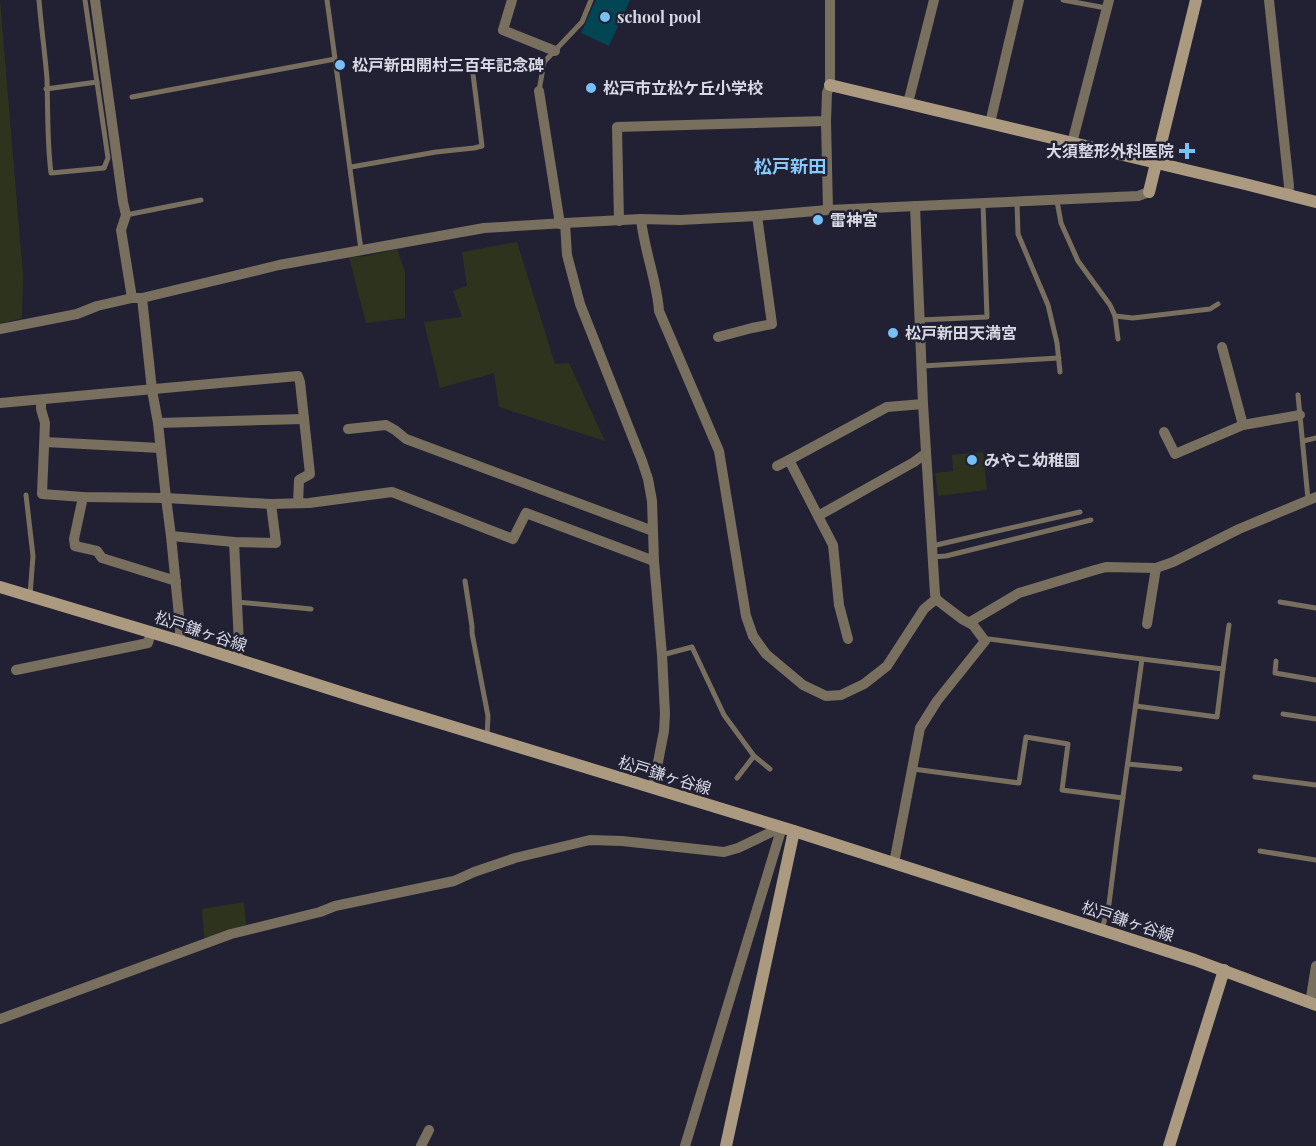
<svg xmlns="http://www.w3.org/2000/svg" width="1316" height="1146" viewBox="0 0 1316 1146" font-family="'Playfair Display','Noto Sans JP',serif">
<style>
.green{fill:#2d331d}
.water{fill:#034653}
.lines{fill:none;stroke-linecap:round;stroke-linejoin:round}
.lane{stroke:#796f5e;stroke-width:5}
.street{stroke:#796f5e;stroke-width:10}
.secondary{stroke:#ab9a7f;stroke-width:12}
.poi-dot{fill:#76c0f7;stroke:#212133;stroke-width:2}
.labels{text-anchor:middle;stroke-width:5;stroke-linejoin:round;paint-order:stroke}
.poi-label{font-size:16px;font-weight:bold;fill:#d8d9e5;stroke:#212133;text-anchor:start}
.street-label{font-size:16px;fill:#d8d9e5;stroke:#212133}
.neighbourhood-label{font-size:18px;font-weight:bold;fill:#86cafe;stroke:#212133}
</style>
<rect width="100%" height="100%" fill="#212133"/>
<!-- green -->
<g class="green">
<polygon points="0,0 23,275 22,318 0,324"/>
<polygon points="517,242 555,364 569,363 605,441 499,407 494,373 440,388 424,322 462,317 453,291 467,286 462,252"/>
<polygon points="397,249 405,272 405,318 366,323 349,257 366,256"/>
<polygon points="983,452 987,490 938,496 935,473 953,471 952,455"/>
<polygon points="244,902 246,925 204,939 202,909"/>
</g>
<!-- water -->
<polygon class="water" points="596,0 630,0 609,46 581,33"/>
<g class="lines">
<!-- lane -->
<g class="lane">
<path d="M39 0C41 26 45 53 47 79 48 111 47 142 51 173L104 168 108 158 85 0"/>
<polyline points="327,0 361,250"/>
<polyline points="1063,0 1106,8"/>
<polyline points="46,89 97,82"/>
<polyline points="539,91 544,62 582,22 591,0"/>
<polyline points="132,97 335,59"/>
<polyline points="351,167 436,152 474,148 482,146 473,74"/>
<polyline points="1057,201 1061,223 1078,261 1110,305 1115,316 1118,339"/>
<polyline points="1017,202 1018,234 1048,305 1057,343 1060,372"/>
<polyline points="126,215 201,200"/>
<polyline points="1115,316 1133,318 1210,309 1218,304"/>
<polyline points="920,320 987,317 983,203"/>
<polyline points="922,366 1059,358"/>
<polyline points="1298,395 1308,499"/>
<polyline points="1303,441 1316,438"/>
<polyline points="26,495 33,556 30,595"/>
<polyline points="932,546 1080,512"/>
<polyline points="932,557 946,556 1091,520"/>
<polyline points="465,581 472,626 472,633 488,716 487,736"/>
<polyline points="237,602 311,609"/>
<polyline points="1280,602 1316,608"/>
<polyline points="985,641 989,639 1142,659 1117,840 1109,904 1102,929"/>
<polyline points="662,655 692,647 724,715 754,756 770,769"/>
<polyline points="1276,661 1275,673 1316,680"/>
<polyline points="1223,669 1229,625"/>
<polyline points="1136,706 1217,717 1223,669 1142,659"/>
<polyline points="1283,714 1316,719"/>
<polyline points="1128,764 1180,769"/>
<polyline points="913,769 1019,783 1026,737 1068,744 1062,790 1123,798"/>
<polyline points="1255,777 1316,785"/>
<polyline points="737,778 754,756"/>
<polyline points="1260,851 1316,860"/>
</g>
<!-- street -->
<g class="street">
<polyline points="95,0 123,202 126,215 121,230 132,298"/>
<polyline points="512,0 503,30 555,51"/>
<polyline points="1269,0 1289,186 1288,195"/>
<polyline points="539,91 560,224"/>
<polyline points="908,103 934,0"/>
<polyline points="826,121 828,210"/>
<polyline points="990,123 1019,0"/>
<polyline points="1072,143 1109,0"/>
<path d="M641 219C644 250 657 281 659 311L719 451 746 616 753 636 766 654 803 685 826 696 841 695 864 684 887 666 924 609 936 599"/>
<polyline points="619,221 617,127 826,121 827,93 830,85 830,0"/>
<polyline points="565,223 641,219 680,220 757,216 828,210 1138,196 1149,192"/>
<polyline points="142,298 152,390 158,423 166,498 171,536 180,626 180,641"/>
<polyline points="0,329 77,314 97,306 132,298 142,298 279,265 484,228 565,223 567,255 580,304 642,461 648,479 652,501 654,561 662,655 665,714 664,731 653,788"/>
<polyline points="718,337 752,328 772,324 757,216"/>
<polyline points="1222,347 1243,425"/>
<polyline points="41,400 41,409 45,423 42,494 83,497 166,498 271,504 309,503 392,492 513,539 526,513 654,561"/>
<polyline points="0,403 298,376 300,382 310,474 299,480 298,503"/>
<polyline points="158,423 304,419"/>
<polyline points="348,429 386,425 395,430 406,439 653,531"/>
<polyline points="1164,432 1175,454 1243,425 1300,415"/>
<polyline points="45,442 160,448"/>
<polyline points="777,466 789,460"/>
<polyline points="83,497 74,539 75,546 97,551 102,558 176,581"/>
<polyline points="818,516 914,462 925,454"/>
<polyline points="171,536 234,542 276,543 271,504"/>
<polyline points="234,542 239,644 237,660"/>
<polyline points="970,622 1019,593 1095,570 1106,567 1156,568 1173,562 1239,529 1316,497"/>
<polyline points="1147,624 1156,568"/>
<polyline points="848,639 839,605 833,545 789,460 887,407 923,404"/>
<polyline points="16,670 148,643 151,632"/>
<polyline points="894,863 920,728 937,701 985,641 973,625 962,619 941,603 936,599 935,594 923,404 915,206"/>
<polyline points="1310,1003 1316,966"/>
<polyline points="0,1019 231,934 320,912 335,906 454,881 474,872 515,858 590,840 622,841 724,852 738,848 782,827"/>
<polyline points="421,1146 429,1130"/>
<polyline points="685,1146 782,827"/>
</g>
<!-- secondary -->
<g class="secondary">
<polyline points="830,85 1245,184 1316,202"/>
<polyline points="1149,192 1196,0"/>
<polyline points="0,587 180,641 362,699 794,831 1195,960 1316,1005"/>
<polyline points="726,1146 794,831"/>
<polyline points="1169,1146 1224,970"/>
</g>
</g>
<!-- markers -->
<g class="poi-dot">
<circle cx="605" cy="17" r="6"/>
<circle cx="340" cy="65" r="6"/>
<circle cx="591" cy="88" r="6"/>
<path d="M1184 142h6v6h6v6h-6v6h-6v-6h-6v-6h6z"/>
<circle cx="818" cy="220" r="6"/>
<circle cx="893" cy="333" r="6"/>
<circle cx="972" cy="460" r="6"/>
</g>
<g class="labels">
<!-- poi labels -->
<g class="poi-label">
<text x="617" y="23">school pool</text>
<text x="352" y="71">松戸新田開村三百年記念碑</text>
<text x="603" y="94">松戸市立松ケ丘小学校</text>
<text x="1174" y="157" text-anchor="end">大須整形外科医院</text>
<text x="830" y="226">雷神宮</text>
<text x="905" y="339">松戸新田天満宮</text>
<text x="984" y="466">みやこ幼稚園</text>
</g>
<!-- street labels -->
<g class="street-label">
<text transform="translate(201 631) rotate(18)" y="6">松戸鎌ヶ谷線</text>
<text transform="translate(665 775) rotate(17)" y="6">松戸鎌ヶ谷線</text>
<text transform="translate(1128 921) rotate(18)" y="6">松戸鎌ヶ谷線</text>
</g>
<!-- neighbourhood labels -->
<g class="neighbourhood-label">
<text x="790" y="173">松戸新田</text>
</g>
</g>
</svg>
